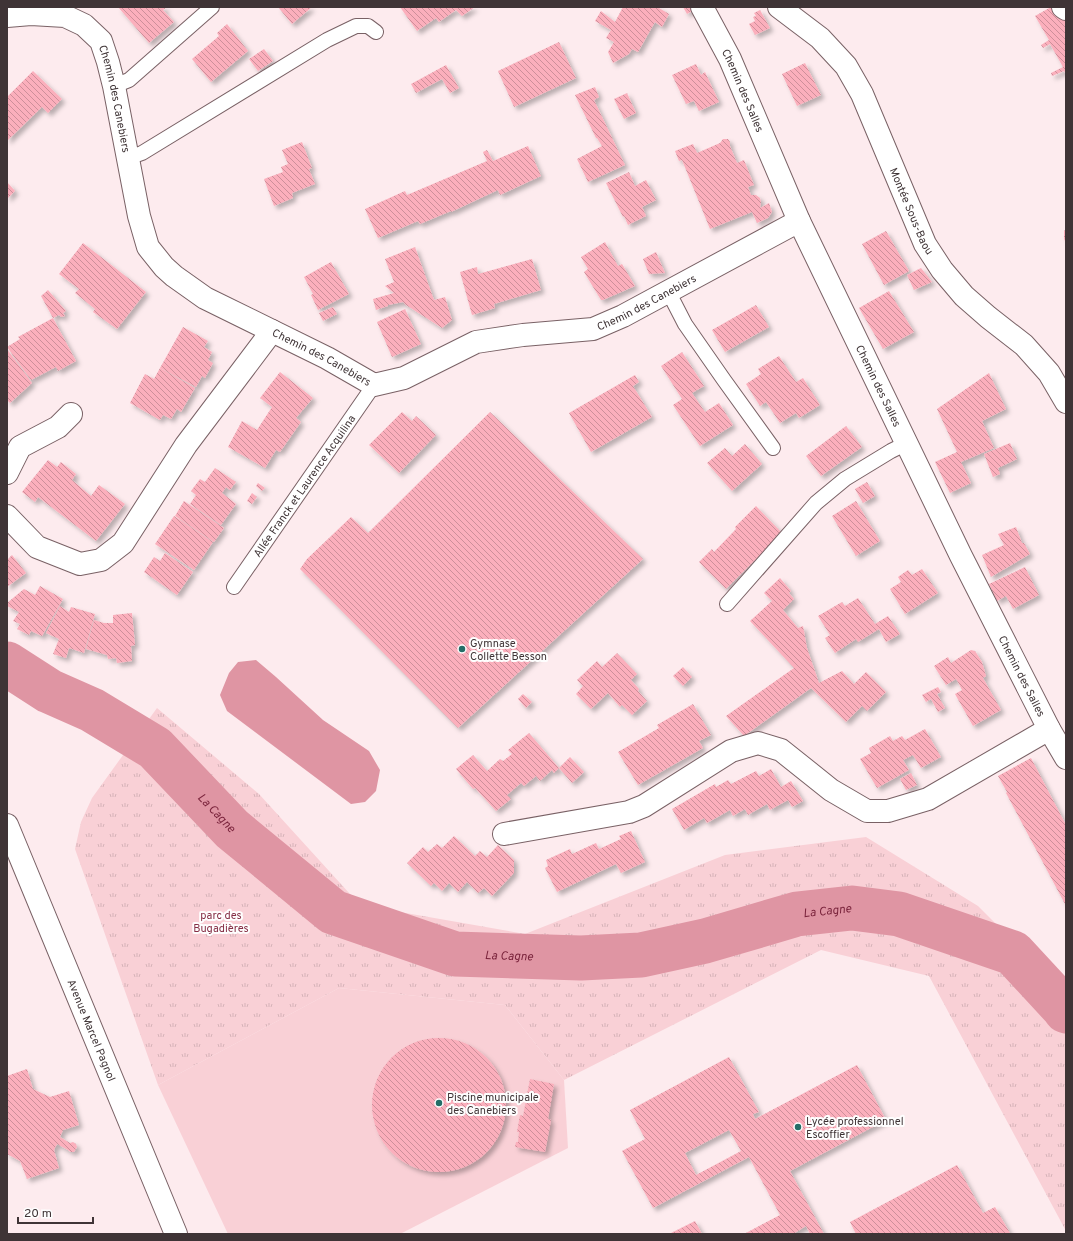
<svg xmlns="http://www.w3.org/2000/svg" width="1073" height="1241" viewBox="0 0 1073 1241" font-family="Overpass,sans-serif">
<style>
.grass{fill:url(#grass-tufts)}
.garden{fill:#f9d0d6}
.water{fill:#df95a3}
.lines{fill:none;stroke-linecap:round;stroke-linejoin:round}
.river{stroke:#df95a3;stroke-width:45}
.building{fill:url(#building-back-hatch);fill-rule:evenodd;filter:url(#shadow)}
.service-casing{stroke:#796165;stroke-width:16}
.minor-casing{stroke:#796165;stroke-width:24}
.service{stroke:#fff;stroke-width:14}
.minor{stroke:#fff;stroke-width:22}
.poi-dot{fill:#246d67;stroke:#fefefe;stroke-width:1.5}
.labels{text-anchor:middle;stroke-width:4;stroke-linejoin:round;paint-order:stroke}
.street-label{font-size:11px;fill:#3f3436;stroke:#fefefe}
.poi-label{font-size:11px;fill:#3f3436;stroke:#fefefe;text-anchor:start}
.park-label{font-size:11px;fill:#852e45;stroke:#fefefe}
.water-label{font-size:12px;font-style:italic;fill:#7b253d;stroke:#fefefe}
</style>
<defs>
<pattern id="grass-tufts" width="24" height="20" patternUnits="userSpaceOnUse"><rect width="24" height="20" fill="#f9d0d6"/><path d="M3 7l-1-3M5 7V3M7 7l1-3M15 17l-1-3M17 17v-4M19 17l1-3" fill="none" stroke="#d6b3b8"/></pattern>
<pattern id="building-back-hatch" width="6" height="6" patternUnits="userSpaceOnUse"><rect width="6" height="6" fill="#fbafbc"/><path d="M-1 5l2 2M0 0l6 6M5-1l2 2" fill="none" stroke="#cd8f9a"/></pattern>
<filter id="shadow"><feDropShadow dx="3.5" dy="3.5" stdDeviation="2" flood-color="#0004"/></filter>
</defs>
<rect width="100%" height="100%" fill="#fdebee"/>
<!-- grass -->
<polygon class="grass" points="157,708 259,794 360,905 525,934 725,855 866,837 978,906 1066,994 1066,1231 929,976 821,950 564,1080 505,1005 339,988 158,1085 75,849 81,822 92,798"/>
<!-- garden -->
<polygon class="garden" points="339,988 505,1005 564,1080 568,1148 400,1234 228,1234 158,1085"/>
<!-- water -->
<polygon class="water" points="256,660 276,677 323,720 369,751 380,770 376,791 365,802 351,804 227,711 220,695 229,673 238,662"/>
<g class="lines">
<!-- river -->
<path class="river" id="s1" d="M7 664 49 691 92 710 155 748 232 829 333 912 455 954 581 958 641 955 705 941 797 914 852 908 899 914 1013 953 1063 1007 1066 1011"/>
</g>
<!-- building -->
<g class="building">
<polygon points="118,7 167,7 163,10 174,22 149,43"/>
<polygon points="278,7 312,7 292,24"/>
<polygon points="400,7 475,7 462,16 456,10 439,22 436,18 417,31"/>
<polygon points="623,7 659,7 659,8 669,14 662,27 655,22 638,52 632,49 629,54 613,63 608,52 614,42 606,38 611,30 595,21 601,11 615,22"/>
<polygon points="683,7 693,7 694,10 687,14"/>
<polygon points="1051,7 1066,19 1066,74 1064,71 1052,76 1051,73 1063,67 1050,44 1043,48 1041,45 1049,40 1035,16"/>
<polygon points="760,10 770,28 755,35 749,24 755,21 753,17 756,16 754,13"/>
<polygon points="227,24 248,51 211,82 192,59 219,36 217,33"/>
<polygon points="559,42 576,78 514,107 498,71"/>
<polygon points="264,49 273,61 258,71 249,59"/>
<polygon points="805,63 821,95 797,106 782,74"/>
<polygon points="696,64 701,75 705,72 719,102 699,111 694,101 686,104 672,75"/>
<polygon points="446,65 459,88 450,93 442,79 416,93 411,84"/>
<polygon points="33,71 62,99 48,113 42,107 7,141 7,97"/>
<polygon points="595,87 599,97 594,100 625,165 588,182 577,159 602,146 597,138 596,138 575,95"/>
<polygon points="627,93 636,113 624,119 614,99"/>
<polygon points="723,139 728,139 730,142 730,146 737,163 744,160 754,185 748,187 751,195 756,195 760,198 761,202 760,208 769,203 772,212 768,218 757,223 752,212 710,229 682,160 679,161 675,151 693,144 697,153 720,143"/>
<polygon points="302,142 312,168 309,169 315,184 292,193 293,198 274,206 264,179 283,172 281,167 288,164 282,150"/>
<polygon points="528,146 541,176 500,195 498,190 451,212 451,211 420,224 418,221 378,238 365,209 405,191 407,195 487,161 483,152 487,150 493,161"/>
<polygon points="629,172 635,186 646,180 656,200 642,207 646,216 628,225 624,216 623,217 606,183"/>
<polygon points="7,182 15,191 7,199"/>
<polygon points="1066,229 1066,243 1064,239 1064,231"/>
<polygon points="886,231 909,271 884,285 862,244"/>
<polygon points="605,242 618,266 622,264 635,286 603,300 601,300 584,272 588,269 581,257"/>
<polygon points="83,243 146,292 117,329 93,312 95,309 75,293 79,289 59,274"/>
<polygon points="415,247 434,300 445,297 452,320 442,328 406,305 403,302 388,305 388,306 376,310 373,299 394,293 385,286 394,282 385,259"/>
<polygon points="656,252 665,273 649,274 643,259"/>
<polygon points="532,259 541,290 494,304 495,308 472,315 460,272 477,267 478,274"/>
<polygon points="331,262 349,294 318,310 311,295 313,294 304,277"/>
<polygon points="921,268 932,282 914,290 907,275"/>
<polygon points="48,290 66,311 63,313 65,316 61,317 59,315 53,318 41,296"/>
<polygon points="889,291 914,332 883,349 859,308"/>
<polygon points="756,305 769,327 725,352 712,330"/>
<polygon points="333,307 337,314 323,321 319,313"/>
<polygon points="405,309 421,344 392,357 377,322"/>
<polygon points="53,318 76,361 58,371 56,367 31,380 7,347 20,339 18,337"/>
<polygon points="183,327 208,341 204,347 212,352 208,360 213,363 205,378 202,376 196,387 160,368"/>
<polygon points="7,349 32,383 10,403 7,400"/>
<polygon points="682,352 704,386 692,393 705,412 719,403 733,425 700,446 673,405 682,399 661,366"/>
<polygon points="779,356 796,382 803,378 820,405 799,418 796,413 780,423 766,402 760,406 746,384 761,374 758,369"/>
<polygon points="160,368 195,388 181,412 177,409 171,419 163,415 160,420 130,403 145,374 154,379"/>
<polygon points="280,372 313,398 296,418 301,422 280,452 276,450 265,468 228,447 242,421 257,430 272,407 260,398"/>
<polygon points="989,373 1006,409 982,421 994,448 961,462 971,483 950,493 935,462 957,452 937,409"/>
<polygon points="635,375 639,382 633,386 652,417 591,452 569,413"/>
<polygon points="402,412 412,421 416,416 436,435 399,473 369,445"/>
<polygon points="490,412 643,559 458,728 300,569 307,559 351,517 368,533"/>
<polygon points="846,426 862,447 821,476 806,456"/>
<polygon points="1010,443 1017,459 998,468 1000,474 993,477 984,454"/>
<polygon points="745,444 762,464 732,491 707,463 725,448 732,456"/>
<polygon points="48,460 57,467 61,462 76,474 72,480 91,496 99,485 125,504 96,541 38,497 35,502 22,492"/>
<polygon points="215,468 236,482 230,490 226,487 222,493 236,504 221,525 190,504 196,495 191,491 200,479 205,482"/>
<polygon points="867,482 875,496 863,503 855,489"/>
<polygon points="258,483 265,488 262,491 256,486"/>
<polygon points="252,493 257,497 252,504 247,501"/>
<polygon points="184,501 224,528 214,542 175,516"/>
<polygon points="856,501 880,541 856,556 832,516"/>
<polygon points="756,506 782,533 726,589 699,562 712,549 714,552 736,529 735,527"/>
<polygon points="174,516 213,542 194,570 155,544"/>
<polygon points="1016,527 1022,543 1024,543 1030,554 991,577 982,555 1004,545 998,534"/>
<polygon points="165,553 193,572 177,595 144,572 154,557 160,561"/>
<polygon points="12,555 26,573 7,587 7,560"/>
<polygon points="1025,567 1039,595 1013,609 1006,596 997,601 989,584"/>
<polygon points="922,569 938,593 905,614 890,589 901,582 898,577 908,570 912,575"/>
<polygon points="780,578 791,591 789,593 794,599 783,610 798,628 803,626 807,648 819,683 842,671 854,684 866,672 886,692 867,711 862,706 846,722 811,688 744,736 726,716 794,668 750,621 772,601 764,593"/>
<polygon points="40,586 63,599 42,636 31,631 29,635 17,629 20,624 13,621 19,612 7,606 7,603 24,589 35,595"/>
<polygon points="858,598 875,624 888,616 900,634 886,642 879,629 858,642 856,639 835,653 825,638 830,635 818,616 842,602 845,606"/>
<polygon points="60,606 69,612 71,607 95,614 84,653 69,648 66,658 53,654 59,639 46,633"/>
<polygon points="132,613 135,645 131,646 132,661 117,663 116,658 108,659 107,655 86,649 94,620 104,623 113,623 113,615"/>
<polygon points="971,650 975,651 982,662 986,676 983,678 1001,710 973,726 955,694 962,690 959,684 956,679 946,685 934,666 948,657 951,663"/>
<polygon points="617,653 637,674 631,680 639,689 638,691 647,701 632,715 622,705 620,707 608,693 591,709 576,694 583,686 577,680 597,661 602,667"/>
<polygon points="683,667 692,677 683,686 673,676"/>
<polygon points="938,687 941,692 937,694 945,708 938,712 931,699 926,702 922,695"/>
<polygon points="523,694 532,702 526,708 518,699"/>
<polygon points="693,704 711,735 699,741 703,748 638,785 618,752 659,728 657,725"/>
<polygon points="925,729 941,757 921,768 913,755 903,760 909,770 877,788 860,759 871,753 869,748 890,736 893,741 902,736 905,740"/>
<polygon points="529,733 559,768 554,773 552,770 540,781 536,776 524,786 521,783 507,795 511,799 496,811 475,788 473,789 456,769 473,755 487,771 500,759 503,761 512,754 508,750"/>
<polygon points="570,757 584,772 572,783 559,768"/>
<polygon points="1031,758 1066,825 1066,906 1006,793 1007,792 998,776"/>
<polygon points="771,769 781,787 791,781 803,801 792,807 788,800 770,810 767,804 748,815 745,809 733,816 730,810 707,823 704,818 684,830 672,809 715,784 716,787 728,780 731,784 756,771 759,776"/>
<polygon points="911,773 917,785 906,790 900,779"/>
<polygon points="631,831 645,862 621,873 616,864 557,892 545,868 548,866 546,860 570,849 572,854 596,843 599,849 621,839 619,836"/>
<polygon points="454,836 475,856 480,851 487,857 498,845 514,860 514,873 492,896 484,888 478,893 467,882 458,892 449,883 442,891 434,883 431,886 407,863 423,847 428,852 437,844 442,848"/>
<circle cx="439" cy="1105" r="67"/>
<path d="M729 1057 759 1112 753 1114 755 1119 857 1065 886 1120 790 1171 824 1234H810L806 1226 793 1234H744L780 1215 749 1157 653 1208 622 1151 645 1139 630 1110ZM729 1130 741 1151 696 1175 685 1153Z"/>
<polygon points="27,1069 33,1089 50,1097 69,1091 79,1125 63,1130 60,1137 70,1143 73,1142 76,1144 77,1147 74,1152 71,1152 69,1151 68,1150 57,1144 54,1150 59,1168 27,1179 20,1161 7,1154 7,1076"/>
<polygon points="530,1079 554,1084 548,1119 551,1120 545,1152 515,1147 516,1142 518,1142 519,1132 517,1132 520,1115 523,1116"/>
<polygon points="957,1165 983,1213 995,1207 1010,1233 1007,1234 856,1234 850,1222"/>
<polygon points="695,1221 702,1234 669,1234"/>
</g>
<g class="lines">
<defs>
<g id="service">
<polyline points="114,86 129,80 212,7"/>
<polyline points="128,158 142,153 327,40 356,26 368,26 376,32"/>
<polyline points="668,291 685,324 724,380 773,448"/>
<path id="s2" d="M234 587 374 385"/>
<polyline points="727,604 816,503 845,479 891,451 907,443"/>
</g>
<g id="minor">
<path id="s3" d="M702 7 730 59 799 221 961 556 1049 729 1066 758"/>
<path id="s4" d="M779 7 820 38 846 66 862 94 925 244 942 270 964 296 988 317 1024 345 1049 373 1066 402"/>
<polyline points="1063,7 1066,9"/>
<path id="s5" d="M7 16 31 14 65 16 84 25 101 41 108 62 114 86 139 216 148 247 164 267 174 276 205 298 327 358 374 385 404 378 476 342 523 335 593 329 623 316 799 221"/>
<polyline points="7,473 20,447 58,427 71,414"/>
<polyline points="7,516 37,547 80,564 101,560 123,543 186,445 272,331"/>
<path id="s6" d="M7 825 176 1234"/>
<polyline points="504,834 629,812 644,806 731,751 758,743 781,750 831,790 867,811 888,811 928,799 1049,729"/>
</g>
</defs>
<!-- service casing -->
<use href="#service" class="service-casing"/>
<!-- minor casing -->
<use href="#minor" class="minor-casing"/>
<!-- service -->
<use href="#service" class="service"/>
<!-- minor -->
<use href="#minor" class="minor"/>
</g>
<!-- markers -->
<g class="poi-dot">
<circle cx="462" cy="649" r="4"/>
<circle cx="439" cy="1103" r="4"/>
<circle cx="798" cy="1127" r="4"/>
</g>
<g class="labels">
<!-- street labels -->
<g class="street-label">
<text dy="4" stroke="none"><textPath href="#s3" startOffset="93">Chemin des Salles</textPath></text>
<text dy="4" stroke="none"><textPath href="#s5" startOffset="162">Chemin des Canebiers</textPath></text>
<text dy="4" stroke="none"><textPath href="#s4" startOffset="249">Montée Sous-Baou</textPath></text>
<text dy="4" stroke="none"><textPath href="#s5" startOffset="870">Chemin des Canebiers</textPath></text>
<text dy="4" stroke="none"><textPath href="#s5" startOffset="522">Chemin des Canebiers</textPath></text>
<text dy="4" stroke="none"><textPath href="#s3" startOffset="418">Chemin des Salles</textPath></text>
<text dy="4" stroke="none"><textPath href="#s2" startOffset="123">Allée Franck et Laurence Acquilina</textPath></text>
<text dy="4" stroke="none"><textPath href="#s3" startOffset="742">Chemin des Salles</textPath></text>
<text dy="4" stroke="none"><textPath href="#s6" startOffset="222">Avenue Marcel Pagnol</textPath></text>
</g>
<!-- poi labels -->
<g class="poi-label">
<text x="470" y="647">Gymnase<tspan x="470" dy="13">Collette Besson</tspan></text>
<text x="447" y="1101">Piscine municipale<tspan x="447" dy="13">des Canebiers</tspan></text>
<text x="806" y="1125">Lycée professionnel<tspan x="806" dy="13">Escoffier</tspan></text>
</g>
<!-- park labels -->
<g class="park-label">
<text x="221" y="919">parc des<tspan x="221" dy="13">Bugadières</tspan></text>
</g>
<!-- water labels -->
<g class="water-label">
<text dy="4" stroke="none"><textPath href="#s1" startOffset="260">La Cagne</textPath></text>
<text dy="4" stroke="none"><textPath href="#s1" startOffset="920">La Cagne</textPath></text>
<text dy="4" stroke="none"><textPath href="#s1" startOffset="596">La Cagne</textPath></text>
</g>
</g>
<!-- border -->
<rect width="1073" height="1241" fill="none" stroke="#3f3436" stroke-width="16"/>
<!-- scale -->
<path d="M18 1217v6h75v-6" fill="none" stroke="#3f3436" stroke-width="2"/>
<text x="24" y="1217" font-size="12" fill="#3f3436" stroke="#fefefe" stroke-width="3" paint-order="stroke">20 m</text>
</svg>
